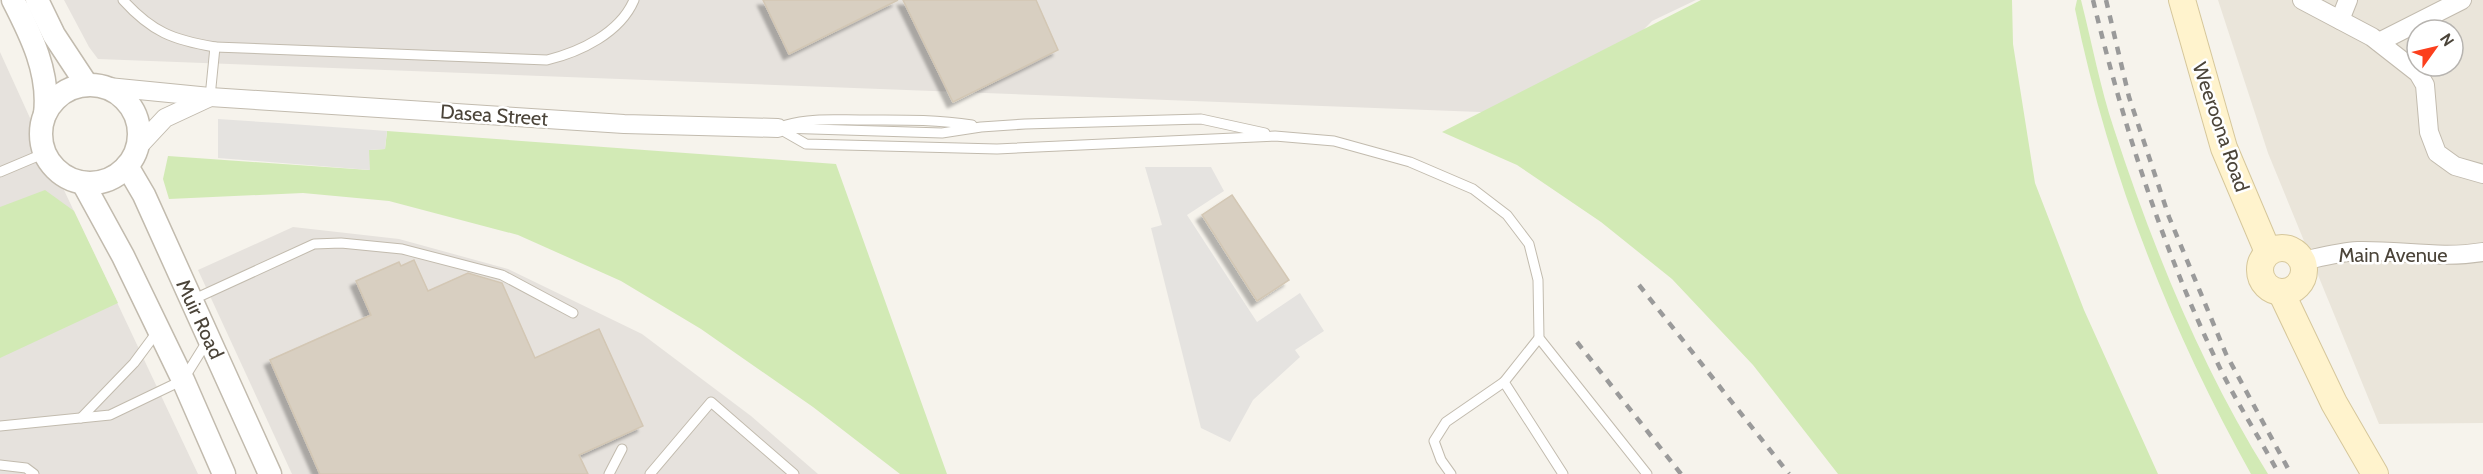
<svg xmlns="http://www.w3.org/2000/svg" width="2483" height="474" viewBox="0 0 2483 474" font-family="Cabin,sans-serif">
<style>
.residential{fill:#eae5da;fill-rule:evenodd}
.industrial{fill:#e6e2dd}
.green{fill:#d2eab5}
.parking{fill:#e5e3e0}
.building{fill:#d8cfc1;stroke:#d3c7b4;stroke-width:1.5;filter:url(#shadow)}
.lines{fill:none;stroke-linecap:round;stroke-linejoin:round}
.service-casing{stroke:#c2bbae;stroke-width:11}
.minor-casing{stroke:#c2bbae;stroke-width:20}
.tertiary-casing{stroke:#c2bbae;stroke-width:25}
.secondary-casing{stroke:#d6c79b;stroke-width:28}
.service{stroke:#fff;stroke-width:9}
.minor{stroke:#fff;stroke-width:18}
.tertiary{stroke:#fff;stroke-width:22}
.secondary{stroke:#fff3cd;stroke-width:26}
.rail{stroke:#9a9a9a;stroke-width:4.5;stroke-dasharray:8 8;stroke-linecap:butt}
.labels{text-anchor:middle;stroke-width:5;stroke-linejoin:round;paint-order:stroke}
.street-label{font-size:20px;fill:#4b4439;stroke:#fff}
</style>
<defs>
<filter id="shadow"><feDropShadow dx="-5.5" dy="5.5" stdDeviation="1.5" flood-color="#0004"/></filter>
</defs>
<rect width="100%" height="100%" fill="#f6f3ec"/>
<!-- residential -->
<path class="residential" d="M2218 0H2483V423L2379 424 2268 153ZM2417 30H2453V66H2417Z"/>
<!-- industrial -->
<g class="industrial">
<polygon points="64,0 1696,0 1652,21 1560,115 98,59 89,47"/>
<polygon points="0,52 30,118 198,474 0,474"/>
<polygon points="293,227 399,239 508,269 642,334 751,416 818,474 292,474 198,270"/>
</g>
<!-- green -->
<g class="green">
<polygon points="1701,0 2012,0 2013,44 2035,183 2084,310 2158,474 1838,474 1753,365 1672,279 1601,222 1517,165 1442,132"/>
<path d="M2077 0H2081C2092 43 2100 87 2114 129 2153 248 2201 367 2268 474H2251C2170 329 2108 172 2075 9Z"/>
<polygon points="387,131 836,164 947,474 900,474 813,407 701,329 621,281 518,235 389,201 303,193 169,199 163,179 168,156 369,170 369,150 385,149"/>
<polygon points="45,190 74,211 118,303 0,358 0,207"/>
</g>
<!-- parking -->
<g class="parking">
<polygon points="218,119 278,123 387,131 385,149 369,150 370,170 218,158"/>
<polygon points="1145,167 1211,167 1224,191 1187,215 1257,322 1300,293 1324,331 1295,350 1300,357 1253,400 1230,442 1201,428 1151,228 1162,225"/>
</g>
<!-- building -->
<g class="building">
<polygon points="763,0 898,0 789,54"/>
<polygon points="903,0 1036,0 1058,50 953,102"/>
<polygon points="1232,195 1289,280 1257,301 1202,215"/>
<polygon points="414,260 428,291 468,273 502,283 535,358 599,329 643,426 579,455 588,474 320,474 270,360 371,315 356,281 399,262 401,266"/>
</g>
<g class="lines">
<defs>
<g id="service">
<path d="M123 0C152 32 173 40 215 47L210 97"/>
<path d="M215 47 547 60C580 52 620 33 634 0"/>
<path d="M786 125C810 118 835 120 860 120 898 120 935 119 972 125"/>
<polyline points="778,128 806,144 997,149 1275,136 1334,141 1410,162 1473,189 1507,215 1529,244 1538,280 1539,338 1647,474"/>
<polyline points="780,128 942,133 981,127 1025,124 1201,119 1265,133"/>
<polyline points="0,172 45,153"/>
<polyline points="192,300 314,244 341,243 402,249 502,275 573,313"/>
<polyline points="1539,338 1504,382 1563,474"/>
<polyline points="81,418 134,363 157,332"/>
<polyline points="0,426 110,415 183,380 208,340"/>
<polyline points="0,465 26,468 34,474"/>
<polyline points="609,474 622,449"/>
<polyline points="650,474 711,402 794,474"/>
<polyline points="1451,474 1441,460 1434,441 1446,422 1504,382"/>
</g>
<g id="minor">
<polyline points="2302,0 2372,37 2418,73 2425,85 2429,132 2437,153 2455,166 2483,174"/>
<polyline points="2340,20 2348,0"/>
<polyline points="2379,42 2462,0"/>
<polyline points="98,86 210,97 624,124 778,128"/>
<polyline points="137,148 165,118 208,98"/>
<path d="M2303 261C2321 257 2339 252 2358 251 2400 250 2441 259 2483 252"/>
</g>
<g id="tertiary">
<path d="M13 0C31 35 50 73 45 114"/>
<polyline points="37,0 54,35 87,85"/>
<circle cx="90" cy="134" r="49"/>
<polyline points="127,166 144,195 270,474"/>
<polyline points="83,183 123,256 183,380 224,474"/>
</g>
<g id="secondary">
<polyline points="2182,0 2224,148 2268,252"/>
<circle cx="2282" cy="270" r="22"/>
<polyline points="2281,292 2334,403 2375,474"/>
</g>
</defs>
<!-- service casing -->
<use href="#service" class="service-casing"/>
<!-- minor casing -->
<use href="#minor" class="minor-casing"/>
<!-- tertiary casing -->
<use href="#tertiary" class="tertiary-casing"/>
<!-- secondary casing -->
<use href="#secondary" class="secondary-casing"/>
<!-- service -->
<use href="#service" class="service"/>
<!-- minor -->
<use href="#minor" class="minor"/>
<!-- tertiary -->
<use href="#tertiary" class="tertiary"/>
<!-- secondary -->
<use href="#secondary" class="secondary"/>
<!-- rail -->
<g class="rail">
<path d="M2093 0C2123 124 2162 247 2217 362 2235 400 2259 437 2279 474"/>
<polyline points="2106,0 2129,97 2169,217 2226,354 2291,474"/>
<polyline points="1639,285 1789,474"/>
<polyline points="1577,342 1681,474"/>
</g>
</g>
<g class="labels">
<!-- street labels -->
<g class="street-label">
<text transform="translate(494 115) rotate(4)" y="7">Dasea Street</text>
<text transform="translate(2221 127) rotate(71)" y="7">Weeroona Road</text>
<text x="2393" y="262">Main Avenue</text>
<text transform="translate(200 319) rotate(65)" y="7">Muir Road</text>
</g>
</g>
<!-- north arrow -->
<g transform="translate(2435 48) rotate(56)"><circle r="28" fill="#ffffff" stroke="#b7b4b0" stroke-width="1.5"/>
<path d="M0-4.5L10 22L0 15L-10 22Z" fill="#fc3f1d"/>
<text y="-9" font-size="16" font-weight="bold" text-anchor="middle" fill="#4b4439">N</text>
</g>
</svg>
